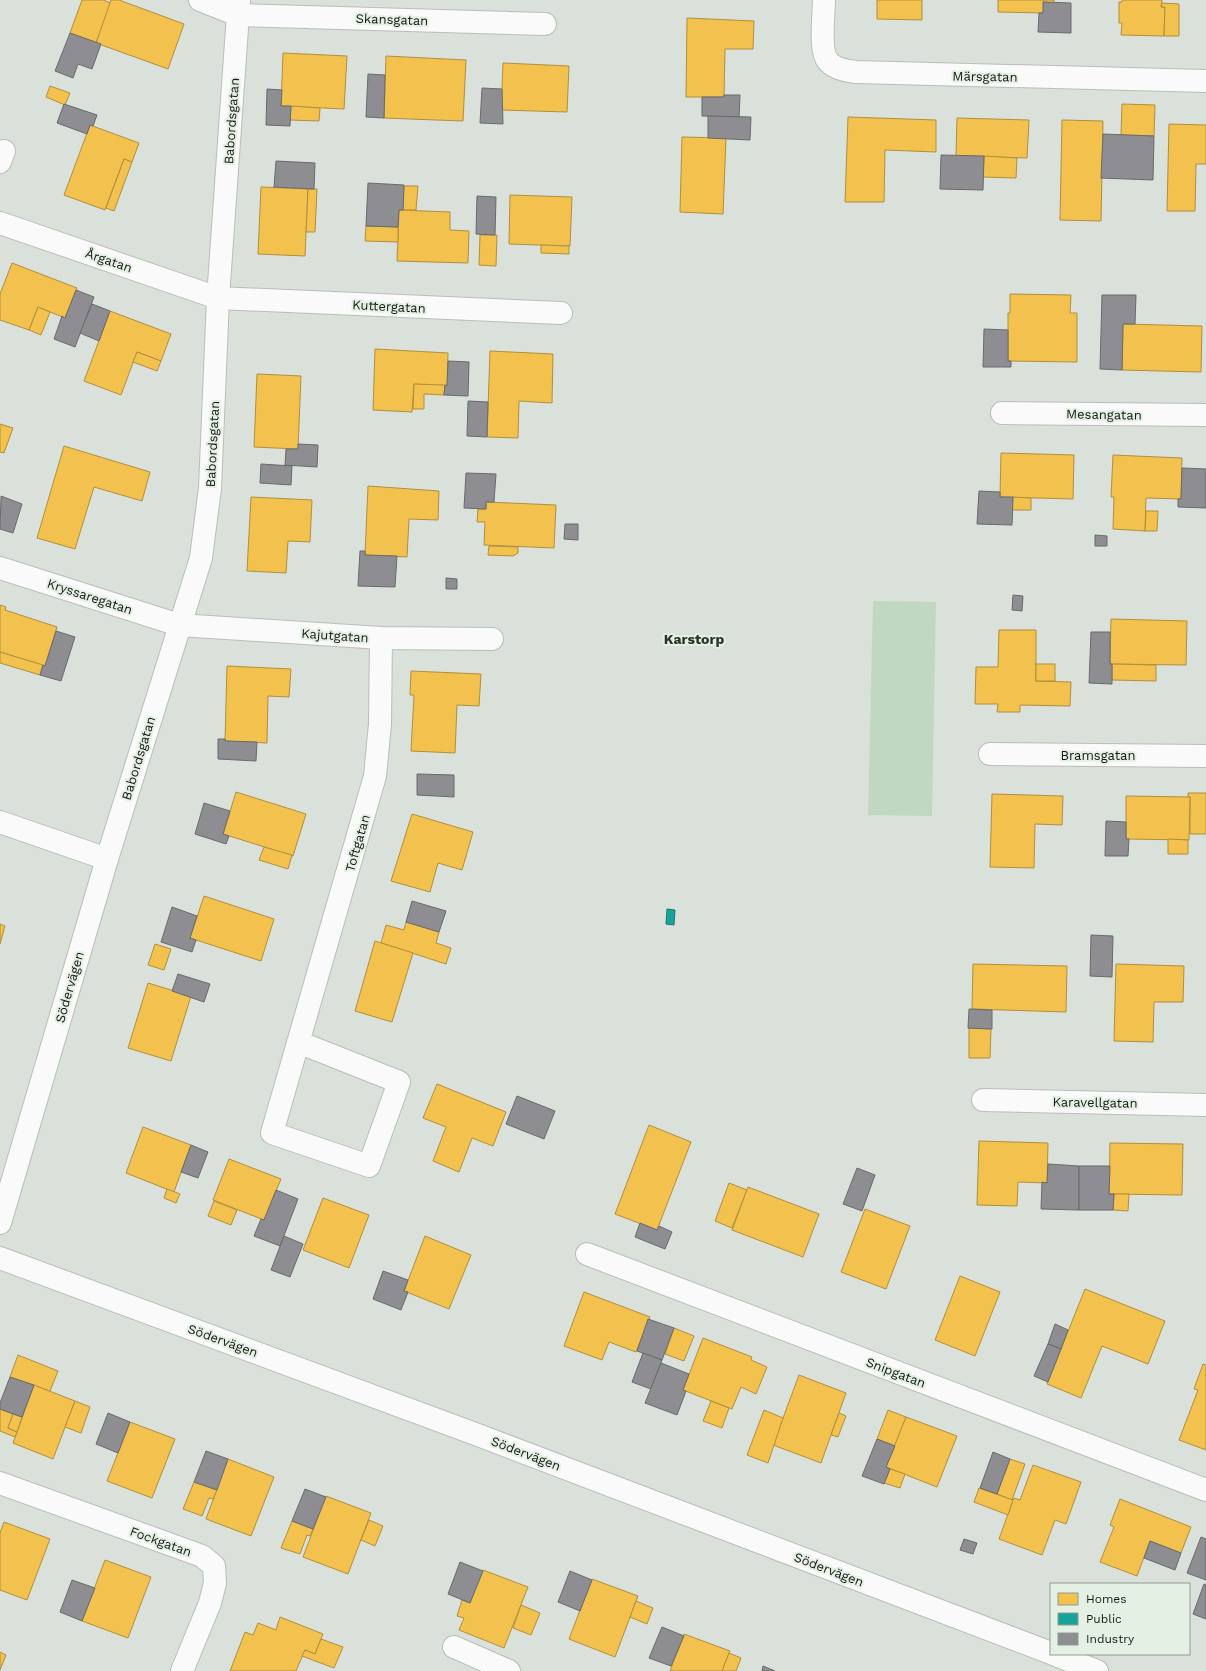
<svg xmlns="http://www.w3.org/2000/svg" width="1206" height="1671" viewBox="0 0 1206 1671" font-family="'Work Sans',sans-serif">
<style>
.green{fill:#c1d8c0}
.homes{fill:#f2c14e;stroke:#b08f3d}
.public{fill:#17a398;stroke:#177a71}
.industry{fill:#8d8d92;stroke:#696a6c}
.lines{fill:none;stroke-linecap:round;stroke-linejoin:round}
.minor-casing{stroke:#babeba;stroke-width:24}
.minor{stroke:#f9faf9;stroke-width:22}
.labels{text-anchor:middle;stroke-width:4;stroke-linejoin:round;paint-order:stroke}
.street-label{font-size:13px;fill:#161a15;stroke:#e4f0e4}
.neighbourhood-label{font-size:14px;font-weight:bold;fill:#2b342b;stroke:#e4f0e4}
</style>
<rect width="100%" height="100%" fill="#dae0da"/>
<!-- green -->
<polygon class="green" points="873,601 936,602 932,816 868,815"/>
<!-- homes -->
<g class="homes">
<polygon points="82,0 103,0 111,3 96,43 70,33"/>
<polygon points="111,0 119,0 184,24 168,69 96,43"/>
<polygon points="877,0 922,0 922,20 877,19"/>
<polygon points="998,0 1044,0 1043,13 998,12"/>
<polygon points="1044,0 1054,0 1054,3 1043,2"/>
<polygon points="1122,0 1162,0 1161,7 1165,7 1164,36 1121,35 1122,23 1119,23 1119,2 1122,2"/>
<polygon points="1162,3 1179,4 1179,36 1164,36 1165,7 1161,7"/>
<polygon points="687,18 754,21 753,49 725,49 724,97 686,97"/>
<polygon points="283,53 347,56 344,109 281,106"/>
<polygon points="386,56 466,60 463,121 384,118"/>
<polygon points="503,63 569,66 567,112 501,110"/>
<polygon points="50,86 70,93 65,105 46,97"/>
<polygon points="1122,104 1155,105 1154,136 1121,135"/>
<polygon points="291,106 320,108 319,121 290,120"/>
<polygon points="848,117 936,120 936,152 885,150 884,202 845,202"/>
<polygon points="957,118 1029,120 1027,158 956,156"/>
<polygon points="1062,120 1103,121 1101,221 1060,220"/>
<polygon points="1169,124 1206,125 1206,164 1196,164 1195,211 1167,211"/>
<polygon points="90,125 139,143 132,162 124,159 105,210 64,195"/>
<polygon points="682,137 726,138 723,214 680,212"/>
<polygon points="984,156 1017,158 1016,178 983,177"/>
<polygon points="124,159 132,162 114,211 106,208"/>
<polygon points="404,186 418,186 416,210 403,210"/>
<polygon points="261,187 308,189 305,256 258,254"/>
<polygon points="308,189 317,189 315,232 306,232"/>
<polygon points="510,195 572,197 570,246 509,244"/>
<polygon points="399,210 450,212 450,230 469,231 468,263 397,261"/>
<polygon points="366,226 398,227 398,242 365,241"/>
<polygon points="480,235 497,235 496,266 479,265"/>
<polygon points="541,245 569,246 569,254 541,253"/>
<polygon points="12,263 77,288 65,318 38,307 29,330 0,320 0,294"/>
<polygon points="1010,294 1071,295 1070,313 1077,313 1077,362 1008,361 1008,313 1010,313"/>
<polygon points="38,307 50,312 41,335 29,330"/>
<polygon points="110,311 171,334 161,361 137,352 121,395 84,381"/>
<polygon points="1123,324 1202,326 1201,372 1122,370"/>
<polygon points="375,349 448,353 447,386 414,384 412,412 373,410"/>
<polygon points="490,351 553,354 552,403 519,401 518,438 487,437"/>
<polygon points="137,352 161,361 157,371 133,362"/>
<polygon points="257,374 301,376 298,449 254,447"/>
<polygon points="414,384 445,385 444,395 424,394 424,409 413,409"/>
<polygon points="0,424 13,428 4,453 0,452"/>
<polygon points="64,446 150,472 142,501 94,487 75,549 37,538"/>
<polygon points="1001,453 1074,455 1073,499 1000,497"/>
<polygon points="1113,455 1182,458 1181,499 1146,498 1145,531 1113,529 1114,497 1111,497"/>
<polygon points="368,486 439,491 438,520 409,519 407,557 365,555"/>
<polygon points="251,497 312,500 310,542 288,541 286,573 247,571"/>
<polygon points="1013,497 1031,498 1031,510 1012,510"/>
<polygon points="486,502 556,505 554,548 484,545 485,522 477,522 478,509 486,509"/>
<polygon points="1146,511 1158,511 1157,531 1145,531"/>
<polygon points="489,546 518,547 518,553 513,556 488,555"/>
<polygon points="0,605 6,607 5,610 57,627 45,666 0,652"/>
<polygon points="1111,619 1187,621 1186,665 1110,664"/>
<polygon points="999,630 1036,630 1036,681 1071,682 1070,706 1020,705 1020,712 997,712 998,704 975,704 976,667 998,667"/>
<polygon points="0,652 43,665 40,675 0,663"/>
<rect x="1036" y="664" width="19" height="17"/>
<polygon points="1112,664 1156,665 1156,681 1112,680"/>
<polygon points="227,666 291,669 289,697 268,696 267,743 225,741"/>
<polygon points="411,671 481,674 479,706 457,705 455,753 411,751 414,695 410,695"/>
<polygon points="236,792 306,814 293,856 223,834"/>
<polygon points="1188,793 1206,793 1206,834 1190,834 1190,797 1188,797"/>
<polygon points="992,794 1063,796 1062,825 1035,824 1034,868 990,867"/>
<polygon points="1126,796 1190,797 1189,840 1126,839"/>
<polygon points="412,814 473,832 462,870 438,863 430,892 391,881"/>
<polygon points="1168,839 1188,840 1188,854 1168,854"/>
<polygon points="264,847 292,855 288,869 259,860"/>
<polygon points="204,896 274,919 261,961 190,938"/>
<polygon points="406,922 439,932 436,943 451,948 446,964 381,943 386,925 404,930"/>
<polygon points="0,924 5,926 0,944"/>
<polygon points="375,941 413,953 392,1022 355,1011"/>
<polygon points="155,944 171,949 164,970 148,965"/>
<polygon points="973,964 1067,966 1066,1012 972,1009"/>
<polygon points="1116,964 1184,966 1183,1002 1154,1002 1153,1042 1114,1041"/>
<polygon points="148,983 191,996 171,1061 128,1048"/>
<polygon points="969,1028 991,1029 990,1058 969,1058"/>
<polygon points="437,1084 506,1112 493,1146 472,1138 459,1172 433,1161 446,1127 423,1118"/>
<polygon points="649,1125 691,1142 657,1230 615,1214"/>
<polygon points="143,1127 191,1145 174,1192 126,1173"/>
<polygon points="979,1141 1048,1143 1047,1183 1018,1182 1017,1206 977,1205"/>
<polygon points="1110,1143 1183,1144 1182,1195 1109,1194"/>
<polygon points="229,1159 281,1179 264,1220 213,1200"/>
<polygon points="729,1183 747,1190 732,1228 715,1221"/>
<polygon points="748,1187 819,1214 803,1257 732,1230"/>
<polygon points="167,1189 180,1194 176,1203 164,1198"/>
<polygon points="1114,1194 1129,1194 1128,1211 1113,1210"/>
<polygon points="323,1198 369,1215 349,1268 303,1250"/>
<polygon points="214,1201 237,1210 231,1225 208,1216"/>
<polygon points="865,1209 910,1226 886,1289 841,1272"/>
<polygon points="425,1236 471,1255 449,1309 404,1291"/>
<polygon points="960,1276 1000,1292 975,1356 935,1340"/>
<polygon points="1085,1289 1165,1321 1148,1364 1102,1346 1081,1398 1047,1384"/>
<polygon points="584,1292 650,1317 636,1352 609,1342 602,1360 564,1346"/>
<polygon points="674,1328 694,1336 684,1361 665,1354"/>
<polygon points="703,1338 752,1357 751,1360 767,1367 756,1394 741,1387 732,1409 683,1390"/>
<polygon points="18,1355 58,1371 50,1391 10,1377"/>
<polygon points="1203,1364 1206,1365 1206,1450 1179,1440 1198,1390 1194,1389"/>
<polygon points="799,1375 846,1393 821,1463 773,1445"/>
<polygon points="34,1385 75,1401 53,1459 13,1443"/>
<polygon points="75,1401 90,1407 81,1433 65,1427"/>
<polygon points="711,1401 729,1408 722,1428 703,1421"/>
<polygon points="0,1409 13,1414 8,1428 17,1432 15,1437 0,1431"/>
<polygon points="764,1410 783,1418 768,1463 747,1455"/>
<polygon points="888,1410 906,1417 895,1446 877,1439"/>
<polygon points="839,1413 846,1416 838,1437 831,1435"/>
<polygon points="13,1414 22,1417 17,1432 8,1428"/>
<polygon points="906,1417 957,1436 937,1487 886,1467"/>
<polygon points="130,1422 175,1439 152,1498 107,1481"/>
<polygon points="228,1459 274,1477 251,1536 206,1519"/>
<polygon points="1010,1459 1025,1464 1012,1500 997,1494"/>
<polygon points="1033,1465 1081,1482 1066,1524 1055,1520 1042,1555 999,1539 1013,1500 1014,1498 1020,1500"/>
<polygon points="890,1469 905,1474 900,1488 884,1483"/>
<polygon points="194,1482 217,1490 213,1499 209,1498 202,1516 183,1509"/>
<polygon points="979,1488 1013,1500 1008,1515 974,1502"/>
<polygon points="326,1496 371,1513 348,1574 303,1557"/>
<polygon points="1120,1499 1191,1527 1181,1553 1150,1541 1137,1576 1100,1562 1114,1527 1110,1525"/>
<polygon points="369,1520 383,1526 375,1546 361,1540"/>
<polygon points="292,1521 313,1529 310,1536 307,1535 300,1554 281,1548"/>
<polygon points="4,1522 50,1539 27,1600 0,1590 0,1533"/>
<polygon points="105,1560 151,1577 128,1638 82,1621"/>
<polygon points="483,1570 528,1587 504,1648 459,1630 464,1618 457,1616 462,1600 470,1603"/>
<polygon points="592,1579 638,1596 615,1657 569,1639"/>
<polygon points="636,1601 653,1608 647,1624 630,1617"/>
<polygon points="521,1605 540,1613 531,1635 513,1628"/>
<polygon points="280,1617 323,1634 315,1654 305,1650 296,1671 230,1671 245,1632 253,1635 258,1623 276,1630"/>
<polygon points="684,1634 730,1651 722,1671 670,1671"/>
<polygon points="321,1639 343,1647 334,1668 302,1656 305,1650 315,1654"/>
<polygon points="0,1652 6,1655 0,1670"/>
<polygon points="729,1653 741,1658 736,1671 722,1671"/>
</g>
<!-- public -->
<polygon class="public" points="667,909 675,910 674,925 666,924"/>
<!-- industry -->
<g class="industry">
<polygon points="1043,2 1071,3 1071,33 1038,32 1039,13 1043,13"/>
<polygon points="70,33 101,44 92,69 78,64 73,78 55,71"/>
<polygon points="368,74 385,75 384,118 366,117"/>
<polygon points="482,88 502,89 503,124 480,123"/>
<polygon points="267,89 282,90 281,106 291,106 290,126 266,125"/>
<polygon points="724,95 740,95 739,117 702,116 702,97 724,97"/>
<polygon points="64,104 97,115 93,126 90,125 87,134 57,123"/>
<polygon points="708,116 751,117 750,140 708,138"/>
<polygon points="1103,134 1154,136 1153,180 1101,178"/>
<polygon points="941,155 984,156 983,190 940,189"/>
<polygon points="276,161 315,163 314,189 274,187"/>
<polygon points="368,183 404,185 403,210 399,210 398,227 366,226"/>
<polygon points="477,196 496,197 495,235 476,234"/>
<polygon points="76,290 94,297 75,347 54,339 62,316 65,318"/>
<polygon points="1102,295 1136,295 1135,324 1123,324 1122,370 1100,369"/>
<polygon points="92,304 110,311 99,341 80,333"/>
<polygon points="984,329 1008,330 1008,361 1011,361 1011,367 983,367"/>
<polygon points="448,361 469,362 468,396 444,395 445,385 447,386"/>
<polygon points="468,401 488,402 487,437 467,436"/>
<polygon points="298,444 318,445 317,467 285,465 286,449 298,449"/>
<polygon points="261,464 292,466 291,485 260,483"/>
<polygon points="1182,468 1206,469 1206,508 1178,507 1178,499 1181,499"/>
<polygon points="466,473 496,474 494,502 486,502 486,509 464,508"/>
<polygon points="979,491 1000,492 1000,497 1013,497 1012,525 977,524"/>
<polygon points="1,496 22,504 13,533 0,529"/>
<polygon points="565,524 578,524 578,540 564,539"/>
<polygon points="1095,535 1107,536 1107,546 1095,546"/>
<polygon points="360,551 365,551 365,555 397,556 395,587 358,586"/>
<polygon points="446,578 457,579 457,589 446,589"/>
<polygon points="1013,595 1023,596 1022,611 1012,610"/>
<polygon points="56,631 75,637 61,681 40,675 43,665 45,666"/>
<polygon points="1091,632 1110,632 1110,664 1112,664 1112,684 1089,683"/>
<polygon points="218,739 225,739 225,741 257,742 256,761 218,759"/>
<polygon points="417,774 454,775 454,797 417,795"/>
<polygon points="204,803 230,811 223,834 229,836 226,844 195,834"/>
<polygon points="1106,821 1126,822 1126,839 1129,839 1128,856 1105,856"/>
<polygon points="412,901 446,911 439,932 406,922"/>
<polygon points="172,907 197,916 190,938 196,940 192,952 161,942"/>
<polygon points="1091,935 1113,936 1112,977 1090,976"/>
<polygon points="178,974 210,984 204,1002 172,991"/>
<polygon points="969,1009 992,1010 992,1029 968,1028"/>
<polygon points="517,1096 555,1111 544,1139 506,1124"/>
<polygon points="191,1145 208,1152 198,1178 181,1172"/>
<polygon points="1048,1164 1079,1166 1079,1210 1041,1209 1042,1182 1047,1183"/>
<polygon points="1079,1166 1110,1166 1109,1194 1114,1194 1113,1210 1079,1210"/>
<polygon points="857,1168 875,1175 862,1211 843,1204"/>
<polygon points="276,1190 298,1199 280,1246 254,1236 261,1219 264,1220"/>
<polygon points="640,1223 657,1230 659,1226 672,1232 665,1249 635,1237"/>
<polygon points="284,1236 303,1244 290,1277 271,1270"/>
<polygon points="383,1271 408,1280 404,1291 408,1292 401,1310 373,1299"/>
<polygon points="648,1319 674,1328 662,1360 637,1351"/>
<polygon points="1055,1324 1068,1330 1061,1349 1048,1344"/>
<polygon points="1048,1344 1061,1349 1048,1382 1034,1376"/>
<polygon points="643,1353 662,1360 651,1389 632,1382"/>
<polygon points="661,1363 689,1374 683,1390 686,1391 677,1415 645,1403"/>
<polygon points="10,1377 34,1385 22,1417 0,1409 0,1403"/>
<polygon points="108,1413 130,1422 118,1453 96,1444"/>
<polygon points="877,1439 895,1446 886,1467 890,1469 884,1484 862,1476"/>
<polygon points="206,1451 228,1459 217,1490 194,1482"/>
<polygon points="993,1452 1010,1459 997,1494 980,1488"/>
<polygon points="305,1489 326,1497 313,1529 292,1521"/>
<polygon points="1201,1537 1206,1539 1206,1580 1187,1573"/>
<polygon points="964,1539 977,1543 973,1554 960,1550"/>
<polygon points="1150,1541 1181,1553 1175,1570 1144,1558"/>
<polygon points="460,1562 483,1571 470,1603 448,1594"/>
<polygon points="570,1571 592,1580 580,1611 558,1602"/>
<polygon points="72,1580 95,1588 82,1621 60,1612"/>
<polygon points="1204,1584 1206,1585 1206,1619 1193,1614"/>
<polygon points="662,1627 684,1636 671,1666 649,1658"/>
<polygon points="763,1666 775,1671 762,1671"/>
</g>
<g class="lines">
<defs>
<g id="minor">
<polyline points="200,0 238,15 545,24"/>
<path d="M824 0C824 14 819 51 828 61 834 69 847 71 856 72L1206 81"/>
<polyline points="0,162 4,151"/>
<polyline points="0,223 218,298 561,313"/>
<polyline points="1002,413 1206,415"/>
<polyline points="0,568 179,625 381,638 492,639"/>
<polyline points="990,754 1206,756"/>
<polyline points="0,822 107,859 0,1223"/>
<polyline points="107,859 201,558 210,488 218,298 239,0"/>
<polyline points="298,1042 399,1082 369,1166 272,1133 375,776 380,724 381,638"/>
<polyline points="983,1100 1206,1105"/>
<polyline points="587,1254 1206,1490"/>
<polyline points="0,1258 478,1435 1051,1653"/>
<polyline points="0,1483 202,1556 214,1566 215,1583 210,1603 182,1671"/>
<polyline points="454,1647 509,1671"/>
<polyline points="1053,1654 1097,1671"/>
</g>
</defs>
<!-- minor casing -->
<use href="#minor" class="minor-casing"/>
<!-- minor -->
<use href="#minor" class="minor"/>
</g>
<g class="labels">
<!-- street labels -->
<g class="street-label">
<text transform="translate(392 19) rotate(2)" y="5">Skansgatan</text>
<text transform="translate(985 76) rotate(1)" y="5">Märsgatan</text>
<text transform="translate(231 121) rotate(-86)" y="5">Babordsgatan</text>
<text transform="translate(109 260) rotate(19)" y="5">Årgatan</text>
<text transform="translate(389 306) rotate(3)" y="5">Kuttergatan</text>
<text transform="translate(1104 414) rotate(1)" y="5">Mesangatan</text>
<text transform="translate(212 444) rotate(-87)" y="5">Babordsgatan</text>
<text transform="translate(90 596) rotate(18)" y="5">Kryssaregatan</text>
<text transform="translate(335 635) rotate(4)" y="5">Kajutgatan</text>
<text x="1098" y="760">Bramsgatan</text>
<text transform="translate(138 758) rotate(-73)" y="5">Babordsgatan</text>
<text transform="translate(357 843) rotate(-74)" y="5">Toftgatan</text>
<text transform="translate(69 987) rotate(-74)" y="5">Södervägen</text>
<text transform="translate(1095 1102) rotate(1)" y="5">Karavellgatan</text>
<text transform="translate(223 1340) rotate(20)" y="5">Södervägen</text>
<text transform="translate(896 1372) rotate(21)" y="5">Snipgatan</text>
<text transform="translate(526 1453) rotate(21)" y="5">Södervägen</text>
<text transform="translate(161 1541) rotate(20)" y="5">Fockgatan</text>
<text transform="translate(829 1569) rotate(21)" y="5">Södervägen</text>
</g>
<!-- neighbourhood labels -->
<g class="neighbourhood-label">
<text x="694" y="644">Karstorp</text>
</g>
</g>
<!-- legend -->
<rect x="1050" y="1583" width="140" height="72" fill="#e4f0e4" stroke="#929a91"/>
<rect x="1058" y="1593" width="20" height="12" fill="#f2c14e" stroke="#929a91"/>
<text x="1086" y="1603" font-size="12" fill="#161a15">Homes</text>
<rect x="1058" y="1613" width="20" height="12" fill="#17a398" stroke="#929a91"/>
<text x="1086" y="1623" font-size="12" fill="#161a15">Public</text>
<rect x="1058" y="1633" width="20" height="12" fill="#8d8d92" stroke="#929a91"/>
<text x="1086" y="1643" font-size="12" fill="#161a15">Industry</text>
</svg>
